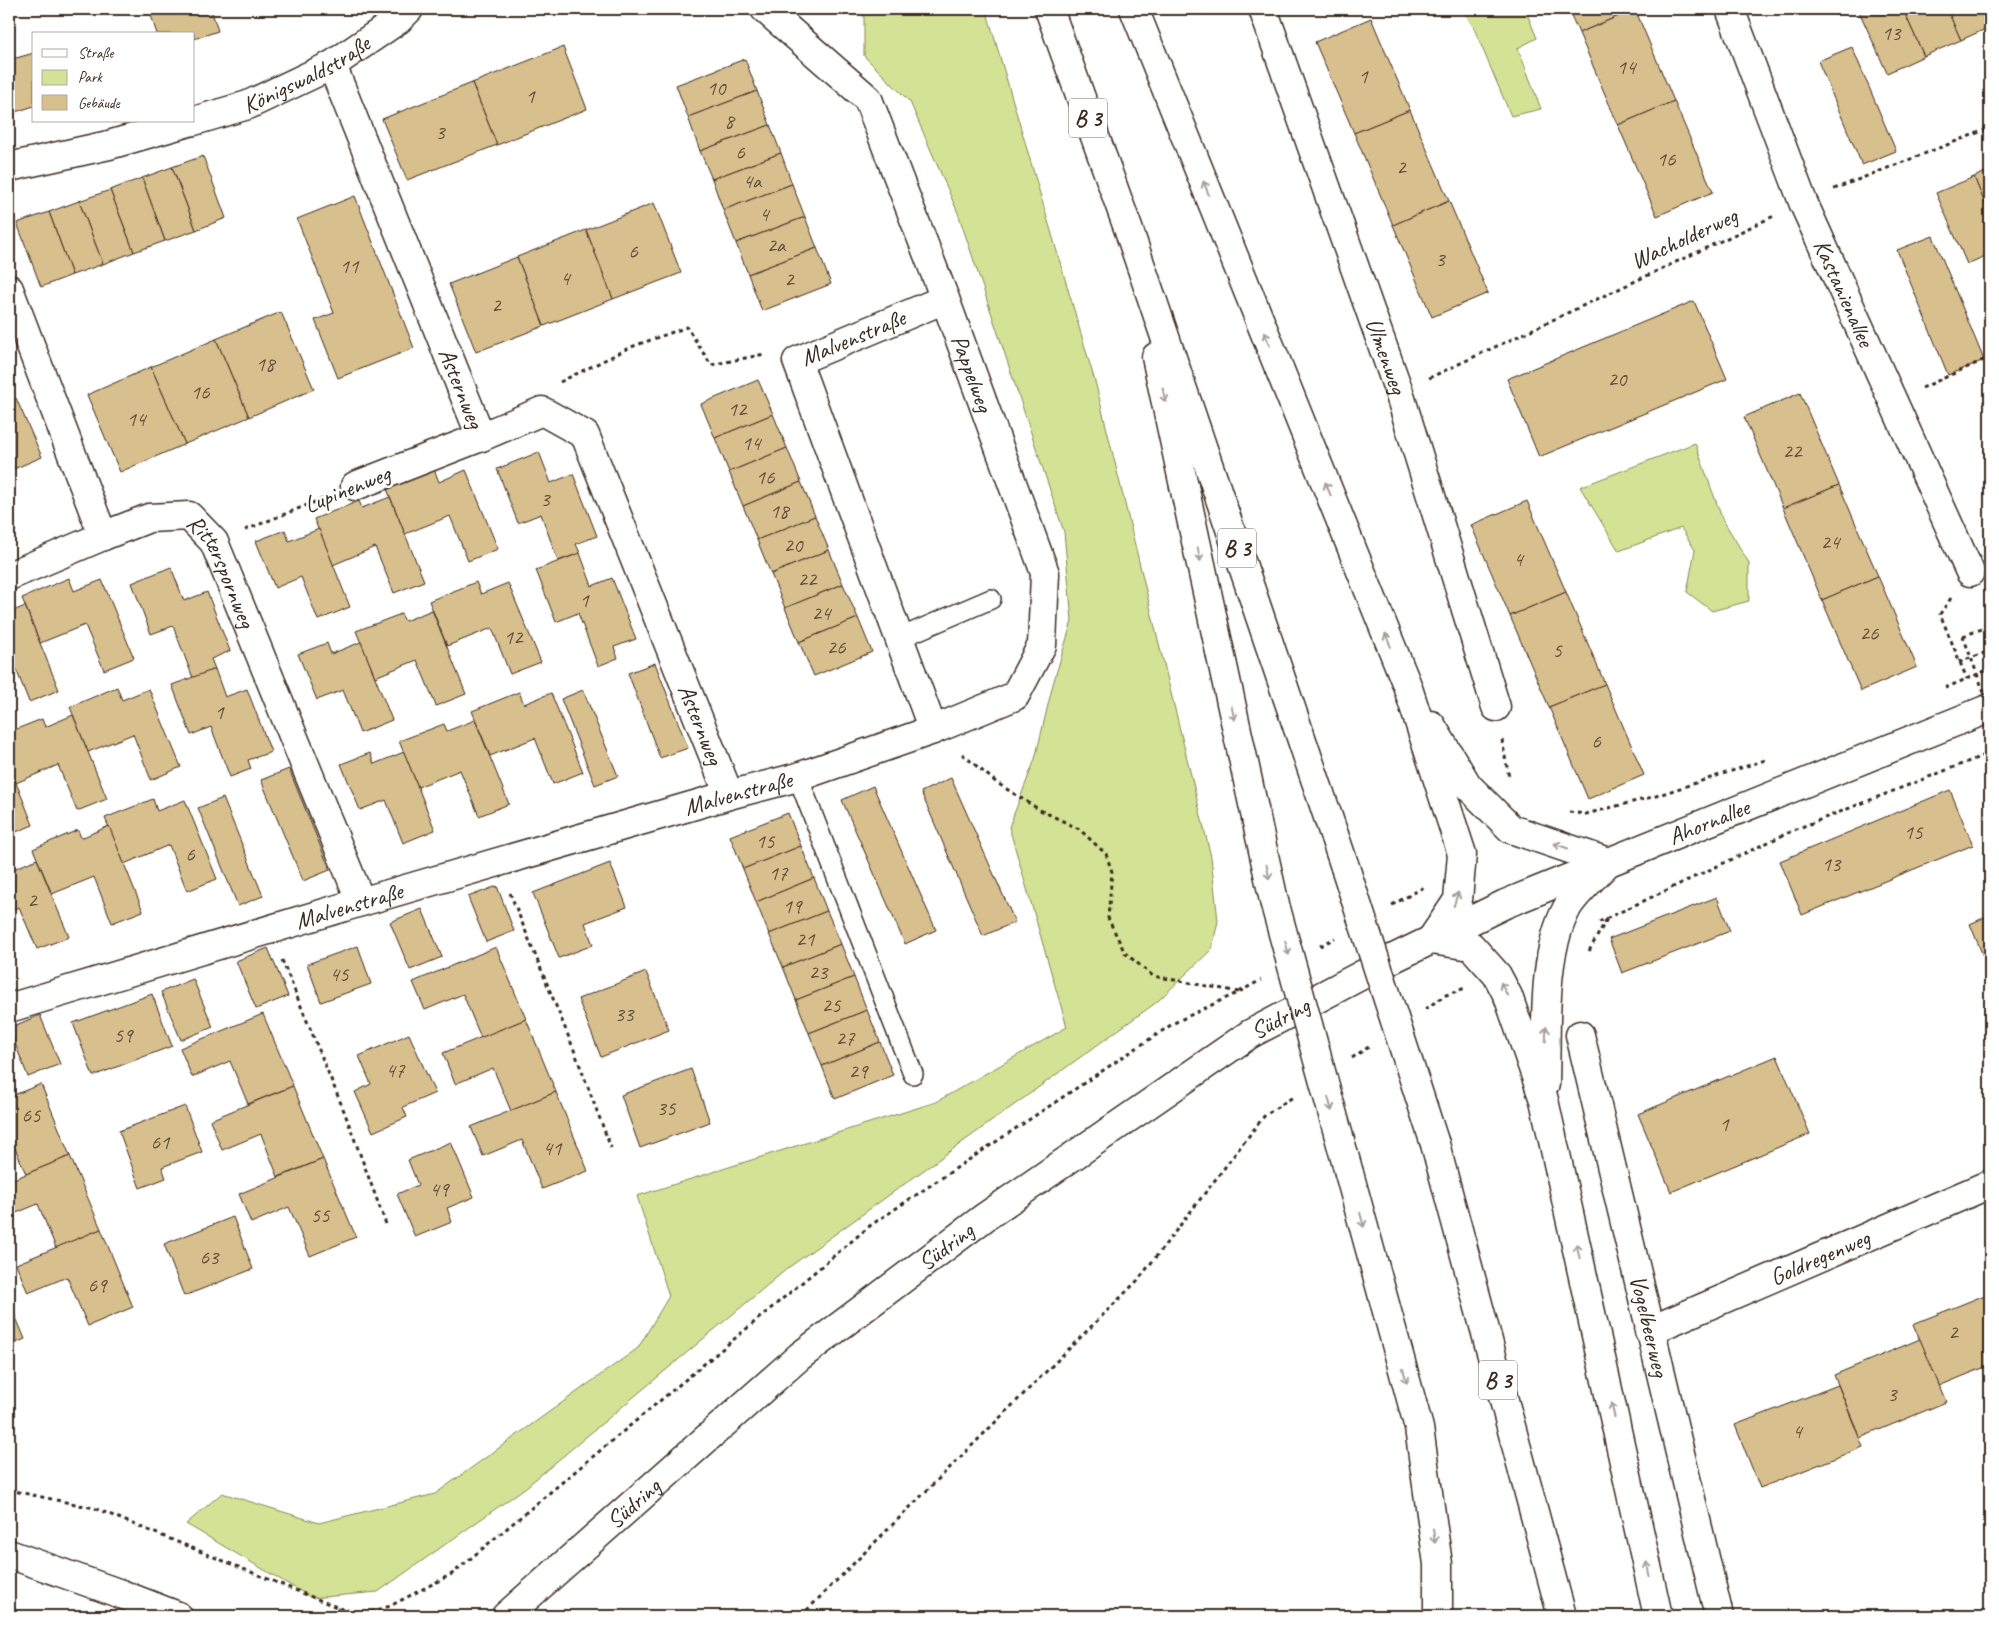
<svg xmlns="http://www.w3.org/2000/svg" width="1999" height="1625" viewBox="0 0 1999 1625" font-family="Caveat,sans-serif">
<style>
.green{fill:#d4e295;stroke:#88865a}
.building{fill:#d8bf8e;stroke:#3b2a1e}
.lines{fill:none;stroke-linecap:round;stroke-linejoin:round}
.lane-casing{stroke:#3b2a1e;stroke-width:22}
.street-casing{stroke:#3b2a1e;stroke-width:31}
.secondary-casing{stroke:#3b2a1e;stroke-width:31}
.highway-casing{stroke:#3b2a1e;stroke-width:31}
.path{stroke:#3b2a1e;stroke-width:3;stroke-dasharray:4 4;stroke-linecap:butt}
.lane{stroke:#fff;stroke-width:19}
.street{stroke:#fff;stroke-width:28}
.secondary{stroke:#fff;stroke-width:28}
.highway{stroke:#fff;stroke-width:28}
.highway-bridge-casing{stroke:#3b2a1e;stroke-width:31;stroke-linecap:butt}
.path-bridge{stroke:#3b2a1e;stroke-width:3;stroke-dasharray:4 4;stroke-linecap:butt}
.highway-bridge{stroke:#fff;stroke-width:28}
.oneway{stroke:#a79f9a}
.labels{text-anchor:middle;stroke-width:5;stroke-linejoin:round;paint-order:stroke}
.number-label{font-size:21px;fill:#624f3a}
.shield{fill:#fff;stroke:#766a62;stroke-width:1}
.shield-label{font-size:22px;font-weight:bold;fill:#3b2a1e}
.street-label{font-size:24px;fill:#3b2a1e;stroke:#fff}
</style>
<rect width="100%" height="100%" fill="#fff"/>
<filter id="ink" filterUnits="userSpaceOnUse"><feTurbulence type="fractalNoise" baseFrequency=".02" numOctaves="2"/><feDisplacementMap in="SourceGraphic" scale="10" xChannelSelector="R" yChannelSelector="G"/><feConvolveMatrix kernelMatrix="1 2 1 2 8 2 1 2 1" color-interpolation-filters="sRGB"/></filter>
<g filter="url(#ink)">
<!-- green -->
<g class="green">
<polygon points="864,9 986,9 1096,385 1211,857 1218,921 1212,949 1157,1002 788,1268 525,1488 378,1592 312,1598 186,1524 222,1493 319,1523 435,1494 638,1348 669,1296 637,1196 936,1102 1067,1027 1009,827 1035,759 1053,684 1072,621 1064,532 958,213 910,102 864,56"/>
<polygon points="1462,9 1525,9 1537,38 1518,48 1541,109 1511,116 1473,26"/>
<polygon points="1695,443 1722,518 1749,563 1749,601 1712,611 1687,592 1695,550 1681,528 1619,551 1580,487"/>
</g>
<!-- building -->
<g class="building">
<polygon points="149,9 211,9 218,31 194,39 194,34 157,34"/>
<polygon points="1568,9 1635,9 1579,33"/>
<polygon points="1635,9 1674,101 1618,125 1579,33"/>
<polygon points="1858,9 1903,9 1924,56 1887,73"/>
<polygon points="1903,9 1947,9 1961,40 1924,56"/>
<polygon points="1947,9 1990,9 1990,27 1961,40"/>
<polygon points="1371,18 1410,110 1354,133 1315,42"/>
<polygon points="563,47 587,109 497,145 472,83"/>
<polygon points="1852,47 1896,151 1862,165 1818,61"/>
<polygon points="34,53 34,106 9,114 9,60"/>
<polygon points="745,59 757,91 688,117 676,85"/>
<polygon points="472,83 497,145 407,180 382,119"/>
<polygon points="757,91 770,125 700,151 688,117"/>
<polygon points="1674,101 1713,192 1657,216 1618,125"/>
<polygon points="1410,110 1449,201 1393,225 1354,133"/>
<polygon points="770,125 781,153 712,179 700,151"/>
<polygon points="781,153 792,184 723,210 712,179"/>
<polygon points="203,156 226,218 196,230 172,167"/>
<polygon points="172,167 196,230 165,241 142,178"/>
<polygon points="1990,170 1990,216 1974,177"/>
<polygon points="1974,177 1990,216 1990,254 1967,264 1936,193"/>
<polygon points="142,178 165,241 134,252 110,190"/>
<polygon points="792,184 805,217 736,243 723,210"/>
<polygon points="110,190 134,252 103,264 79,201"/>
<polygon points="355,196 414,348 338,378 315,320 334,313 297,219"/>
<polygon points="79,201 103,264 72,275 49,212"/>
<polygon points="1449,201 1488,293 1432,317 1393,225"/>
<polygon points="654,203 681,273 613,299 586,230"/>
<polygon points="49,212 72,275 41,287 17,223"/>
<polygon points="805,217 817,248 748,274 736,243"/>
<polygon points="586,230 613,299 544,326 517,257"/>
<polygon points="1933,236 1984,360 1948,375 1897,250"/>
<polygon points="817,248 831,284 762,311 748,274"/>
<polygon points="517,257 544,326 476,352 449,284"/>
<polygon points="1694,301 1727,379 1539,457 1507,379"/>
<polygon points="281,312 314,389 249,417 216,339"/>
<polygon points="216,339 249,417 185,444 151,367"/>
<polygon points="151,367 185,444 120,472 87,395"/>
<polygon points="758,380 773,414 715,438 701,404"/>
<polygon points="1800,393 1839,485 1783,508 1744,417"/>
<polygon points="16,398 42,457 9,471 9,401"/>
<polygon points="773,414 787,448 729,472 715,438"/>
<polygon points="787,448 801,482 743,506 729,472"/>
<polygon points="539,452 551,483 573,474 597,536 576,544 580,553 558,561 541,514 518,523 497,469"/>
<polygon points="434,469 439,482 466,470 498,549 468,561 450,516 405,534 387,489"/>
<polygon points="801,482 815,516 757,540 743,506"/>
<polygon points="1839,485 1878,576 1822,600 1783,508"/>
<polygon points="390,497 424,581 394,593 375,547 333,565 314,519 359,501 362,508"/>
<polygon points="1527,501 1566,592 1510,616 1471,525"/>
<polygon points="815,516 829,550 771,574 757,540"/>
<polygon points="319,529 350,607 318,620 301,577 275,588 256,541 285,530 289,541"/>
<polygon points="829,550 843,584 785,608 771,574"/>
<polygon points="580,553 592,586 612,578 636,639 614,647 618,658 598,666 578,613 556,622 536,570"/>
<polygon points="171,567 184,601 207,592 230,651 211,659 215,669 193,678 173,626 151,634 132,583"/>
<polygon points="1878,576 1917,667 1861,691 1822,600"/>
<polygon points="69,578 74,591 102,580 134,658 104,670 85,625 40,643 22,598"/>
<polygon points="476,582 481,594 508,583 541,662 510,674 492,628 447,646 429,601"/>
<polygon points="843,584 858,618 799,642 785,608"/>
<polygon points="1566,592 1605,684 1549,707 1510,616"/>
<polygon points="25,606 59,690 29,702 11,656 9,657 9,613"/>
<polygon points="432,610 466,694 436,706 417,660 375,677 356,631 401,614 405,621"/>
<polygon points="858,618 872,652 814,676 799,642"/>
<polygon points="361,642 392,720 360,733 343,690 317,700 298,654 327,643 331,654"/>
<polygon points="655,663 688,748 660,758 628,673"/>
<polygon points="215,669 225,697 247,689 271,752 248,760 251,769 230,777 211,727 191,735 172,685"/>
<polygon points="1605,684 1644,775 1588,799 1549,707"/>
<polygon points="117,687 122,700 149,689 181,767 151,780 133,734 88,752 70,707"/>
<polygon points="583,690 618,776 595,785 561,699"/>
<polygon points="519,692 524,704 551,693 583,772 553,784 535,738 490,756 472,711"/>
<polygon points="73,715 107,799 77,811 58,765 16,783 9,765 9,732 42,719 45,727"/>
<polygon points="475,720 509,804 479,816 460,770 418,787 399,741 444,724 447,731"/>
<polygon points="404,752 435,830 403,843 386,800 360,810 341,764 370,753 374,764"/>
<polygon points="9,765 33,825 9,835"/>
<polygon points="289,769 330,870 303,881 261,780"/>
<polygon points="951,778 1015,922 983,936 921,792"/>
<polygon points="873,786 936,930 905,944 842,800"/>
<polygon points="1950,790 1973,845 1802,915 1780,861"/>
<polygon points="223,798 263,896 238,906 198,808"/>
<polygon points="153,799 157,811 185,800 217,879 187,891 169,845 124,864 105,818"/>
<polygon points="788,813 801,846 743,869 730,836"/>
<polygon points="109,826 143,911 112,923 94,877 52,894 33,849 78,830 81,838"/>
<polygon points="801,846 814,878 756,902 743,869"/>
<polygon points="37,859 69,937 37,949 19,907 9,911 9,871"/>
<polygon points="610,863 627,907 585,923 593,945 559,958 533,893"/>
<polygon points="814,878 827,911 769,934 756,902"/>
<polygon points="497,886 514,931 486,942 468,897"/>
<polygon points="1717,897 1730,931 1622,973 1609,939"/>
<polygon points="422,909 442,957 410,970 390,922"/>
<polygon points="827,911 841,944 783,967 769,934"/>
<polygon points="1990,915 1990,973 1970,924"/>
<polygon points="841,944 854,977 796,1000 783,967"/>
<polygon points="358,946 371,984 321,1002 307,964"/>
<polygon points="496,947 526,1019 481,1038 463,994 425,1010 413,982"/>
<polygon points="268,948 288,996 256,1009 236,961"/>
<polygon points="646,972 669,1030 601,1057 578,999"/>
<polygon points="854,977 867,1010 809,1033 796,1000"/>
<polygon points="193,979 213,1027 181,1040 161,992"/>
<polygon points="152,994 172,1046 93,1076 73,1023"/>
<polygon points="867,1010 880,1042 822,1066 809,1033"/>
<polygon points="263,1014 293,1086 248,1104 230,1061 192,1077 180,1048"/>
<polygon points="40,1015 60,1064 28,1077 9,1028"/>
<polygon points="526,1019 556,1092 511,1111 493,1068 455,1084 443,1053"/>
<polygon points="409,1034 435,1093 403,1107 407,1117 373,1132 355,1092 371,1084 359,1056"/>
<polygon points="880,1042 893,1075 835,1099 822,1066"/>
<polygon points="1777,1056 1810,1134 1671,1192 1638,1114"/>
<polygon points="691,1069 710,1122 640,1148 621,1095"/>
<polygon points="41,1084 70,1156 26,1174 9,1134 9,1097"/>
<polygon points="293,1086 323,1159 278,1177 261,1134 222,1150 210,1120"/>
<polygon points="556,1092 588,1171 542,1189 522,1140 483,1156 471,1127"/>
<polygon points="185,1106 202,1152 162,1167 166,1178 140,1188 119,1131"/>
<polygon points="451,1142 474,1197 447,1208 452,1222 415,1237 397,1194 418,1185 408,1160"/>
<polygon points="70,1156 101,1229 56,1248 38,1204 9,1216 9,1181"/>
<polygon points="323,1159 356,1237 310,1256 289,1207 251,1223 239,1194"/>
<polygon points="233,1217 253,1269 184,1296 164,1244"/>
<polygon points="101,1229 133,1307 88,1326 67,1277 28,1293 16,1264"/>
<polygon points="1990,1293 1990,1365 1939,1386 1913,1324"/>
<polygon points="9,1301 25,1339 9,1346"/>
<polygon points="1920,1339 1946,1402 1860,1438 1834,1375"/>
<polygon points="1838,1385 1863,1447 1760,1488 1735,1425"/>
</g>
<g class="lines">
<defs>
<g id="lane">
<polyline points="900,638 991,599"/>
<polyline points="798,777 913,1074"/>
</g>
<g id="street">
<path id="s1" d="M765 9 868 99 945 299 1045 573 1042 645 1015 696 933 730"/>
<path id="s2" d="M1263 9 1399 392 1496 707"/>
<path id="s3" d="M1730 9 1803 202 1970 572"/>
<path id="s4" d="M332 65 481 437 542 411 585 435 729 795"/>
<path id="s5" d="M194 121 248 105 332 65 398 20 409 9"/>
<polyline points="9,167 109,145 192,121"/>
<path id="s6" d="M9 289 103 536 149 518 189 516 214 542 361 902"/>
<polyline points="355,486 481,437"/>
<polyline points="9,576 103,536"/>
<path id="s7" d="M9 1008 361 902 729 795 798 777 933 730 797 361 945 299"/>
<path id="s8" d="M1580 1035 1719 1616"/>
<path id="s9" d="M1649 1331 1990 1184"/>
<polyline points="9,1554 121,1594"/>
</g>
<g id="secondary">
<polyline points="121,1594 178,1616"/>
<path id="s10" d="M506 1616 800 1356 985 1217 1250 1034 1394 958 1505 904 1990 708"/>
</g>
<g id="highway">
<polyline points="1049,9 1128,228 1345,867"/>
<polyline points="1134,9 1407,685 1462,854 1458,900 1431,940 1471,946 1497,975 1508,996 1544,1100 1658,1616"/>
<polyline points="1156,357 1274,901"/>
<path d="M1431 725 1468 786 1511 829 1608 862C1597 874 1574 895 1567 908 1541 957 1547 1029 1545 1084"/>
<polyline points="1435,1144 1562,1616"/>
<polyline points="1349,1173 1419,1428 1438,1564 1438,1616"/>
</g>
</defs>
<!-- lane casing -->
<use href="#lane" class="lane-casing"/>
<!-- street casing -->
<use href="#street" class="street-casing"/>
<!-- secondary casing -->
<use href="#secondary" class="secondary-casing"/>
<!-- highway casing -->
<use href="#highway" class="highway-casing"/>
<!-- path -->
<g class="path">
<polyline points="1834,189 1990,128"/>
<polyline points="1429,378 1774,216"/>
<polyline points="560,382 631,347 687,327 711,365 765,354"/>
<polyline points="1922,388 1990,357"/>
<polyline points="245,530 325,498"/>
<polyline points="1951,598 1940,614 1967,679"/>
<polyline points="1963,636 1990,626"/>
<polyline points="1959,662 1990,651"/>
<polyline points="1945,688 1990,669"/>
<polyline points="1502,740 1509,778"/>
<polyline points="962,754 997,783 1040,810 1079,829 1106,854 1112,872 1108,918 1125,953 1153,976 1239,992"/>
<polyline points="1569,812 1586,814 1656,796 1765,760"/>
<polyline points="510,893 574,1050 611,1148"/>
<polyline points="1392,905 1426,886"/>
<polyline points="1599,922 1794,830 1990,753"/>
<polyline points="1320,946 1335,938"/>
<polyline points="1589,951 1608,917"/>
<polyline points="282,960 344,1111 386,1224"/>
<polyline points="1425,1009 1446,995 1465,988"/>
<polyline points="1352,1058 1370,1046"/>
<polyline points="9,1490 94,1508 339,1608 365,1614 390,1606 452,1574 871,1225 1174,1023 1239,992 1261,980"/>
<polyline points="334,1616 339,1608"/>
<polyline points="801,1616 1138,1280 1265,1115 1293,1097"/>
</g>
<!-- lane -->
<use href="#lane" class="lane"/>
<!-- street -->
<use href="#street" class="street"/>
<!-- secondary -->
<use href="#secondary" class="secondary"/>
<!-- highway -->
<use href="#highway" class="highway"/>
<defs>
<g id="highway-bridge">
<polyline points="1345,867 1435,1144"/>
<polyline points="1274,901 1349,1173"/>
</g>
</defs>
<!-- highway-bridge casing -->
<use href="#highway-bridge" class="highway-bridge-casing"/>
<!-- path-bridge -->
<polyline class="path-bridge" points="1963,636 1990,709"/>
<!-- highway-bridge -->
<use href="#highway-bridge" class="highway-bridge"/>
</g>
<!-- one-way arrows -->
<defs><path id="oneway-shaft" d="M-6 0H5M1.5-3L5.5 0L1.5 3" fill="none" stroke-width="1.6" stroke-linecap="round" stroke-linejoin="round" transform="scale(1.25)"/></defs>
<g class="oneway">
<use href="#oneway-shaft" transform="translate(1206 188) rotate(-112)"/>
<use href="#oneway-shaft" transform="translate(1267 339) rotate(-112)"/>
<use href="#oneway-shaft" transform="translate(1164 395) rotate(78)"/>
<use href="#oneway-shaft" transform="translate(1328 489) rotate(-112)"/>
<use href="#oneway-shaft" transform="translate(1199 554) rotate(78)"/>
<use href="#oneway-shaft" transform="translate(1388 640) rotate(-112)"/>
<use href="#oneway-shaft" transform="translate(1233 713) rotate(78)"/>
<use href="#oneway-shaft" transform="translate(1561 846) rotate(-161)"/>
<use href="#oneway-shaft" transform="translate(1268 872) rotate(78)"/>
<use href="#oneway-shaft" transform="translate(1456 899) rotate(-72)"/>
<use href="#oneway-shaft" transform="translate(1287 948) rotate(75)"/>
<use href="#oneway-shaft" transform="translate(1504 989) rotate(-117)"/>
<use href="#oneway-shaft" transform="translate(1546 1034) rotate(-88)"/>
<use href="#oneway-shaft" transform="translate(1330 1104) rotate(75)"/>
<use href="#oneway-shaft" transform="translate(1362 1220) rotate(75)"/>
<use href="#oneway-shaft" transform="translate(1578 1251) rotate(-102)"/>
<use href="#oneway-shaft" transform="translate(1405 1376) rotate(75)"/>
<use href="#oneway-shaft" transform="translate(1613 1410) rotate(-102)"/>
<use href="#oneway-shaft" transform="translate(1434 1536) rotate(82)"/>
<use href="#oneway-shaft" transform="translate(1648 1569) rotate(-102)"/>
</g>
</g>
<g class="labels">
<!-- number labels -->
<g class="number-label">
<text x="1891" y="40">13</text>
<text x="1626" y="74">14</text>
<text x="1363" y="83">1</text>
<text x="716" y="95">10</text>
<text x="530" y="103">1</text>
<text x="729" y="128">8</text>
<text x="440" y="139">3</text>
<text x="740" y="159">6</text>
<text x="1666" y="166">16</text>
<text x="1401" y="174">2</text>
<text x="752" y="188">4a</text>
<text x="764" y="221">4</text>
<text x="776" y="252">2a</text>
<text x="633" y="258">6</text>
<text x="1440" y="266">3</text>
<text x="349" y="273">11</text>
<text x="565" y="285">4</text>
<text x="789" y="286">2</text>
<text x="496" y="312">2</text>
<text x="265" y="371">18</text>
<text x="1617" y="386">20</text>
<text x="200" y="399">16</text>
<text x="737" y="416">12</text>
<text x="136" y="426">14</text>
<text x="751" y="450">14</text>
<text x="1792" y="458">22</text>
<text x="765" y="484">16</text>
<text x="545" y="506">3</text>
<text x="779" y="518">18</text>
<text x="1830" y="549">24</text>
<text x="793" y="552">20</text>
<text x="1518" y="566">4</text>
<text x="807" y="586">22</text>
<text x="584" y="607">1</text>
<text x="821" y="620">24</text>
<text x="1869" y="640">26</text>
<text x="513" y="644">12</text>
<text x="836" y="654">26</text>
<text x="1557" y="657">5</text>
<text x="219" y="719">1</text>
<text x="1596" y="748">6</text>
<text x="1913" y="839">15</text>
<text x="765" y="848">15</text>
<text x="190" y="861">6</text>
<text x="1831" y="871">13</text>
<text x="778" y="880">17</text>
<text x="32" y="907">2</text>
<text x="792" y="913">19</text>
<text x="805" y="946">21</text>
<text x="818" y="979">23</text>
<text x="339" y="981">45</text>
<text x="831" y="1012">25</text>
<text x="624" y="1021">33</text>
<text x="123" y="1042">59</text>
<text x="845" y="1045">27</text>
<text x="395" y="1077">47</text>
<text x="858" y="1078">29</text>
<text x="666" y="1115">35</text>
<text x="31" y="1122">65</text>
<text x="1724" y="1131">1</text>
<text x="160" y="1149">61</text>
<text x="552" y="1155">41</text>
<text x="439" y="1196">49</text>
<text x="320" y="1222">55</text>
<text x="209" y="1264">63</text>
<text x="97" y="1292">69</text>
<text x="1953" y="1339">2</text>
<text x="1892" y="1401">3</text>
<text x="1797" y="1438">4</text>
</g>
<!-- shield labels -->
<g class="shield">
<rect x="1069" y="98.5" width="38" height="39" rx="4"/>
<rect x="1218" y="528.5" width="38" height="39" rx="4"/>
<rect x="1479" y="1360.5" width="38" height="39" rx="4"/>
</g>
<g class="shield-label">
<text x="1088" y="126">B 3</text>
<text x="1237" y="556">B 3</text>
<text x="1498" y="1388">B 3</text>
</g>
<!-- street labels -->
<g class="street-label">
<text dy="8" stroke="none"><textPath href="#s5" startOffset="122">Königswaldstraße</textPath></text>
<text transform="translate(1684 238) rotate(-25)" y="8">Wacholderweg</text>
<text dy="8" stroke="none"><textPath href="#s3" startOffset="306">Kastanienallee</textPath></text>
<text dy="8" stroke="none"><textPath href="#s7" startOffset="1419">Malvenstraße</textPath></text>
<text dy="8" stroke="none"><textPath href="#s2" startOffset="368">Ulmenweg</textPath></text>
<text dy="8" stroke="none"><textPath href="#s1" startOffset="430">Pappelweg</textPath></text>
<text dy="8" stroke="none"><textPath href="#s4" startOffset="348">Asternweg</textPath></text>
<text transform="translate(347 489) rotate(-22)" y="8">Lupinenweg</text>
<text dy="8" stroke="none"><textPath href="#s6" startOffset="419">Ritterspornweg</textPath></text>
<text dy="8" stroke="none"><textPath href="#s4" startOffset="828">Asternweg</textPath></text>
<text dy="8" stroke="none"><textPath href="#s7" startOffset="760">Malvenstraße</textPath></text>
<text dy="8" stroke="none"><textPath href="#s10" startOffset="1452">Ahornallee</textPath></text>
<text dy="8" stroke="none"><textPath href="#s7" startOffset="355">Malvenstraße</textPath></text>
<text dy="8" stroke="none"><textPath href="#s10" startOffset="980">Südring</textPath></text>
<text dy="8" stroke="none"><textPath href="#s10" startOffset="575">Südring</textPath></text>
<text dy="8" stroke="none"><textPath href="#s9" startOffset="186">Goldregenweg</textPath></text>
<text dy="8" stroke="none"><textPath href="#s8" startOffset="299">Vogelbeerweg</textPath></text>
<text dy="8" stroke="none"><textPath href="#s10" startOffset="170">Südring</textPath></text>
</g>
</g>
<!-- margin -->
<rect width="1999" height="1625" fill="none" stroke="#fff" stroke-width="30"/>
<rect x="15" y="15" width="1969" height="1595" fill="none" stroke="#3b2a1e" stroke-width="2" filter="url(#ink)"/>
<!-- legend -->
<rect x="32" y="32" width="162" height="90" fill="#ffffff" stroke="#b1aaa5"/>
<rect x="42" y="49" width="25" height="8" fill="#ffffff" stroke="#b1aaa5"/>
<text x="78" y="58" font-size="15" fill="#3b2a1e">Straße</text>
<rect x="42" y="70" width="25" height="15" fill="#d4e295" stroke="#b1aaa5"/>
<text x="78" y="82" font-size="15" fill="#3b2a1e">Park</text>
<rect x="42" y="95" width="25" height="15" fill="#d8bf8e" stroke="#b1aaa5"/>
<text x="78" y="108" font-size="15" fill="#3b2a1e">Gebäude</text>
</svg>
